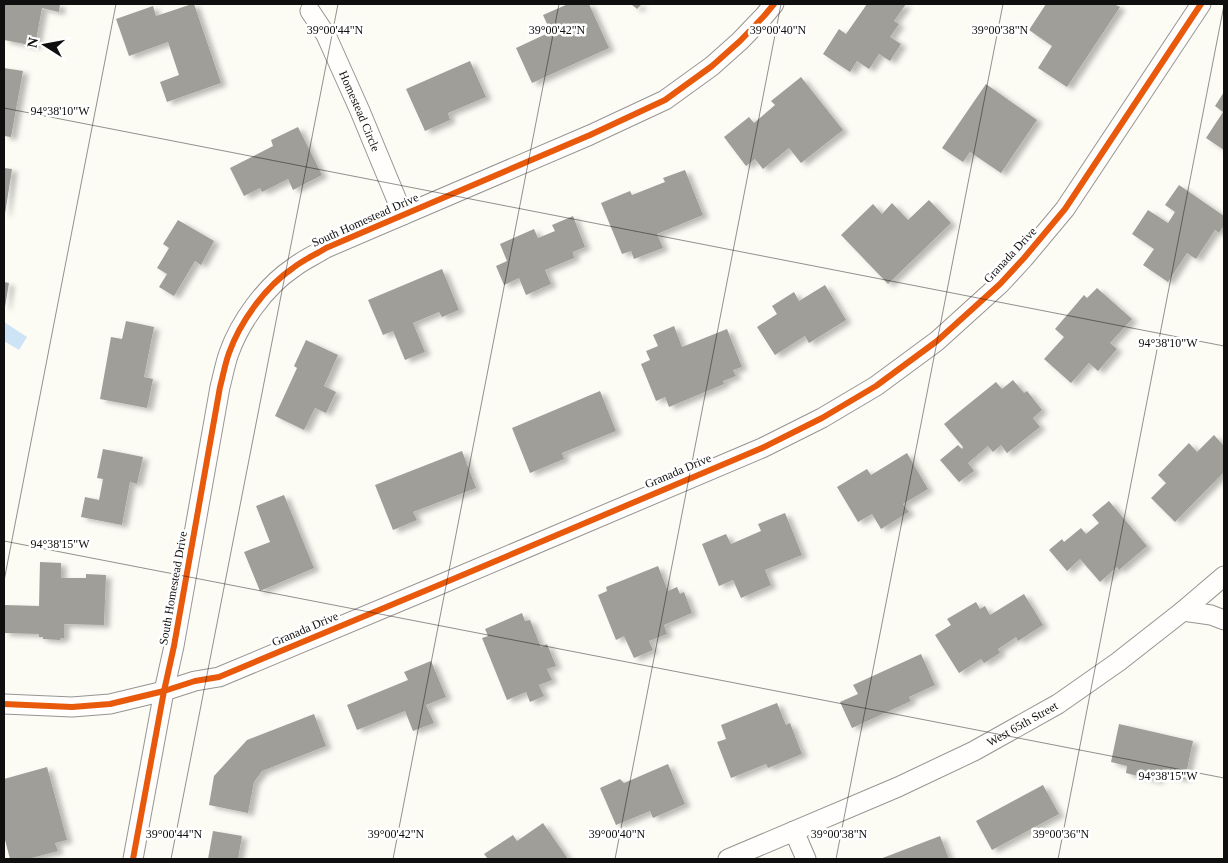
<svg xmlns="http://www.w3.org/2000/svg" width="1228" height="863" viewBox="0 0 1228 863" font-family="'Times New Roman',serif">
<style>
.water{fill:#cce4f5}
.building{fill:#9f9e99;filter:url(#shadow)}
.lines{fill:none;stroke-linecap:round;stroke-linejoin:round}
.street-casing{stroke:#969592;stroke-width:21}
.street{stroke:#fffefd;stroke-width:19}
.cycleway-casing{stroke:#fff;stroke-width:9}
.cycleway{stroke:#e8590c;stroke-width:6}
.ticks{fill:none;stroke:#0f0f0f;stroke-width:1;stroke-opacity:0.45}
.labels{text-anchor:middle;stroke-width:5;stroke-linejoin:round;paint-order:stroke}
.street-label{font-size:12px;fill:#0f0f0f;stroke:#fff}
.ticks-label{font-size:12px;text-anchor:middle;fill:#0f0f0f;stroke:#fff;stroke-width:5;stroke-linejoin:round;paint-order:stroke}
</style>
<defs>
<filter id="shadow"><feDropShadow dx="5.5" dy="3" stdDeviation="2.5" flood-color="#0004"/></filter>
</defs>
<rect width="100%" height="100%" fill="#fcfbf4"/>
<!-- water -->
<polygon class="water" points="4,322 27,337 19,350 4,341"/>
<!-- building -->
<g class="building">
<polygon points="5,4 60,4 59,12 42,8 35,46 4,40"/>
<polygon points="192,4 194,4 221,83 167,102 160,82 179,75 168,42 129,56 116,19 153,6 156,16"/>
<polygon points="568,4 589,4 609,48 532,83 516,48 546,34 543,28 548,26 543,15"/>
<polygon points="631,4 642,4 637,9"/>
<polygon points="867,4 906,4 894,21 899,24 890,37 901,44 890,61 879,54 869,69 857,61 850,72 823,54 839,29 846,34"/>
<polygon points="1046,4 1114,4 1120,7 1067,87 1038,68 1052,46 1029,30"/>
<polygon points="470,61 486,97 448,113 450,120 425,131 406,89"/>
<polygon points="4,68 23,71 11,137 4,136"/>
<polygon points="801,77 843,130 801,163 789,148 763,169 755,159 746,166 724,137 749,117 754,123 775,105 771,101"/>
<polygon points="986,84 1037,120 1001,173 970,152 963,162 942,148"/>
<polygon points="1224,92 1224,150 1206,138 1223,112 1215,106"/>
<polygon points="298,127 322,175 293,190 288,179 262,192 260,188 244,196 230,168 273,146 271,140"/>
<polygon points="4,168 12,169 5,214 4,214"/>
<polygon points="685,170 703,215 657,234 663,248 634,259 631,251 622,254 601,203 630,191 632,195 665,182 663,178"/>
<polygon points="1179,185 1224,216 1224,225 1219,233 1215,230 1196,259 1187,253 1168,282 1143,265 1154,249 1132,234 1148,210 1168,223 1175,212 1165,205"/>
<polygon points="929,200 951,223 888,284 841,235 873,204 882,214 892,203 908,220"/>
<polygon points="573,216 585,247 573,252 574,258 545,270 551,284 526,295 519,278 504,285 496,266 507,261 500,244 534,229 538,238 555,231 552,225"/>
<polygon points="178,220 214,241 201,265 195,261 174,296 159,287 167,274 157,268 169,248 163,244"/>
<polygon points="442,269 459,310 442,317 439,312 413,323 425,352 405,360 393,331 383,335 368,300"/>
<polygon points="4,282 9,283 5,307 4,307"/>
<polygon points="825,285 846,320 809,343 805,336 775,355 757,327 777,314 772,306 794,292 799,301"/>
<polygon points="1097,288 1132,319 1110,343 1117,349 1098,371 1089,363 1071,383 1044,359 1064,337 1055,329 1084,295 1087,298"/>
<polygon points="126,321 154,327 144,377 153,379 147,408 100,399 111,337 122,339"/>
<polygon points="674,326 682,347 727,329 742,367 733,370 736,376 723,381 724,384 669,407 665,397 656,401 641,364 650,360 646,351 658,346 653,335"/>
<polygon points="306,340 338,355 324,386 336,392 326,413 315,408 304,430 275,416 297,368 294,366"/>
<polygon points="1013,380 1024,393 1027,391 1042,410 1033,418 1040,427 1007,453 1001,445 993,452 988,446 968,463 974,471 959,482 940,460 958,445 962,449 963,447 944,424 996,382 1002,389"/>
<polygon points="600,391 616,431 562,453 564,459 530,473 512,428"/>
<polygon points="1214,435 1224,446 1224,472 1175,522 1151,498 1166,483 1158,475 1189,443 1197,452"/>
<polygon points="103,449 143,457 137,484 130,482 122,525 81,517 85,497 99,500 103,479 97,478"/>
<polygon points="462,451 476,488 413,512 417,520 393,530 375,485"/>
<polygon points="907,453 928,489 903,504 909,512 881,529 872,514 858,522 837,487 867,469 871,475"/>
<polygon points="284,495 314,568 260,591 244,552 270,542 256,506"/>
<polygon points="1109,501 1147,546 1119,570 1117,567 1100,582 1080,559 1067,571 1049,550 1062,539 1064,542 1081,528 1086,534 1099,523 1092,515"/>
<polygon points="785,513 802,555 765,570 771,585 741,598 733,580 719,586 702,544 726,534 731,544 761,531 758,524"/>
<polygon points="40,562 61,563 61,578 86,578 86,574 106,575 104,625 64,624 64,638 60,638 60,640 43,639 43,637 39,637 39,634 4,633 4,605 39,606"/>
<polygon points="658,566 668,591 677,587 680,594 684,592 692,613 664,625 667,634 649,641 653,650 634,658 624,636 616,640 598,595 607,591 606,587"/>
<polygon points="1024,594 1043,625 1018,641 1016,637 998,649 1000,653 984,663 981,659 959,673 935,635 951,625 947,619 976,602 980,609 985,606 990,615"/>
<polygon points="522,613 525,621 530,620 541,647 547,644 556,666 547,669 552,680 539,685 544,696 530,702 526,692 507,700 482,638 488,636 485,629"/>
<polygon points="921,654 935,685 909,697 911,701 852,728 840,702 858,694 853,685"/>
<polygon points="431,661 446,697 426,705 434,723 413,731 405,711 357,730 347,705 408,680 404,672"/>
<polygon points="777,703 786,725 790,723 802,754 768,768 766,764 731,778 717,742 726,739 721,725"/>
<polygon points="314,714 326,746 262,771 254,782 248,813 209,805 214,776 247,740"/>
<polygon points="1119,724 1193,741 1185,779 1159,774 1158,781 1126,773 1127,766 1111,762"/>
<polygon points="668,764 685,804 653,818 650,811 616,825 600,788 620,779 624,783"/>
<polygon points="47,767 67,840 55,843 58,851 28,859 10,859 4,836 4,779"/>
<polygon points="1043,785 1059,814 992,850 976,821"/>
<polygon points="543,823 568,859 488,859 484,854 513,835 517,841"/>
<polygon points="213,831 242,836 238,859 208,859"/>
<polygon points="940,836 949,859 880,859"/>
</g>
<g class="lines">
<defs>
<g id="street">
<path id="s1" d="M310 11 326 35 360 111 403 215"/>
<polyline points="1183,611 1211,615 1224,620"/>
<polyline points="4,704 72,707 110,704 164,691 195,681 219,677 439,585 762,448 822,418 876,386 937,341 1000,284 1024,258 1065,209 1201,4"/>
<polyline points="794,831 806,859"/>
<path d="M133 859 164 691 174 646 220 387C223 376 225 364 229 353 240 322 265 287 293 268 303 260 315 255 326 248L590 135 665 100 712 66 740 41 764 16 774 4"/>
<path id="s2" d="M728 859 898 787 974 751 1058 704 1118 662 1183 611 1224 576"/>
</g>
</defs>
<!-- street casing -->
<use href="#street" class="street-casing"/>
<!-- street -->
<use href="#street" class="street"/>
<defs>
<g id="cycleway">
<polyline points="4,704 72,707 110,704 164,691 195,681 219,677 439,585 762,448 822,418 876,386 937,341 1000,284 1024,258 1065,209 1201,4"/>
<path d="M133 859 164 691 174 646 220 387C223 376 225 364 229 353 240 322 265 287 293 268 303 260 315 255 326 248L590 135 665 100 712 66 740 41 764 16 774 4"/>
</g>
</defs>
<!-- cycleway casing -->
<use href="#cycleway" class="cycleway-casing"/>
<!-- cycleway -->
<use href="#cycleway" class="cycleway"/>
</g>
<!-- ticks -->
<path class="ticks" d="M4 108 1224 346M4 541 1224 778M4 581 116 4M171 859 338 4M393 859 559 4M615 859 781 4M836 859 1003 4M1058 859 1224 5"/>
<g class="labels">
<!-- street labels -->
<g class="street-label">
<text dy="4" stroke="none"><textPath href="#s1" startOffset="112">Homestead Circle</textPath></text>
<text transform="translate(365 220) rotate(-24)" y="4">South Homestead Drive</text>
<text transform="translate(1010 255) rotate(-47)" y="4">Granada Drive</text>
<text transform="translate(678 471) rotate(-23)" y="4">Granada Drive</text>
<text transform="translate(173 588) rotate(-80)" y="4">South Homestead Drive</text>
<text transform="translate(305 629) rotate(-23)" y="4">Granada Drive</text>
<text dy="4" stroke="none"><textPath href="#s2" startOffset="324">West 65th Street</textPath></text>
</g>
</g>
<g class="ticks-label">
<text x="335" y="34">39°00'44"N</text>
<text x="557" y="34">39°00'42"N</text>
<text x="778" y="34">39°00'40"N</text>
<text x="1000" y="34">39°00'38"N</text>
<text x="60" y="115">94°38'10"W</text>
<text x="1168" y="347">94°38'10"W</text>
<text x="60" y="548">94°38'15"W</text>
<text x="1168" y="780">94°38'15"W</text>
<text x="174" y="838">39°00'44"N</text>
<text x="396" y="838">39°00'42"N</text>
<text x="617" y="838">39°00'40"N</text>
<text x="839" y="838">39°00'38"N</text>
<text x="1061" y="838">39°00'36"N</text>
</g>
<!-- border -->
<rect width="1228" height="863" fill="none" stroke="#0f0f0f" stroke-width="10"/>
<!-- north arrow -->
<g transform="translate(45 45) rotate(281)" stroke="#ffffff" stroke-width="4" paint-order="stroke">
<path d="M0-4L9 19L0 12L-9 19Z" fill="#0f0f0f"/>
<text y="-8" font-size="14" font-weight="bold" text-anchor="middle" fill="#0f0f0f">N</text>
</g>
</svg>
